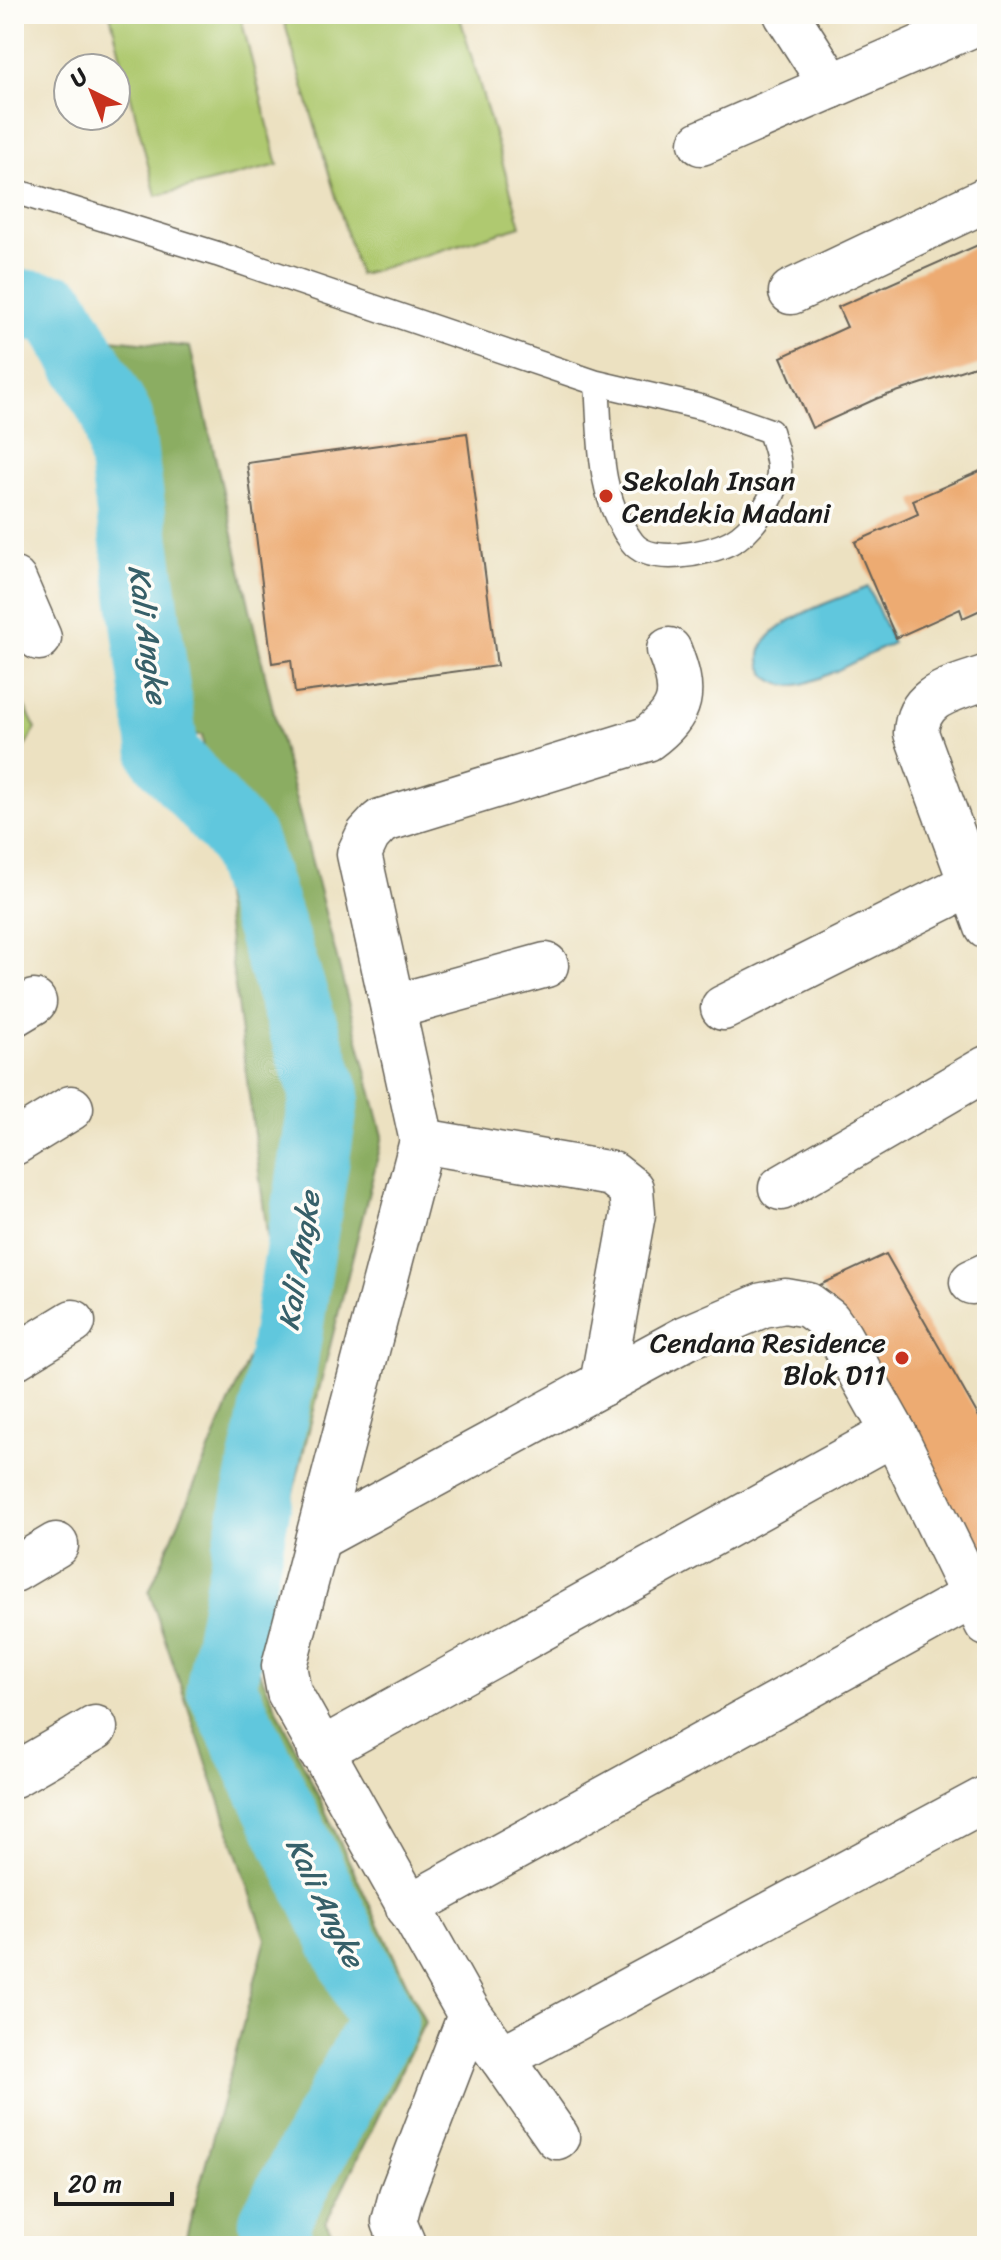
<svg xmlns="http://www.w3.org/2000/svg" width="1001" height="2260" viewBox="0 0 1001 2260" font-family="Sriracha,sans-serif">
<style>
.green{fill:#afc96f;stroke:#667246;stroke-width:2}
.forest{fill:#8bad62;stroke:#54643f;stroke-width:2}
.water{fill:#60c7dd;stroke:#3e727c;stroke-width:2}
.lines{fill:none;stroke-linecap:round;stroke-linejoin:round}
.river{stroke:#60c7dd;stroke-width:70}
.building{fill:#edab72}
.service-casing{stroke:#656156;stroke-width:27}
.minor-casing{stroke:#656156;stroke-width:47}
.service{stroke:#fff;stroke-width:24}
.minor{stroke:#fff;stroke-width:44}
.poi-dot{fill:#c8321e;stroke:#fdfcf7;stroke-width:3}
.labels{text-anchor:middle;stroke-width:7;stroke-linejoin:round;paint-order:stroke}
.poi-label{font-size:28px;fill:#1c1c1c;stroke:#fdfcf7;text-anchor:start}
.water-label{font-size:30px;font-style:italic;fill:#376069;stroke:#fdfcf7}
</style>
<rect width="100%" height="100%" fill="#fdfcf7"/>
<filter id="ink" filterUnits="userSpaceOnUse"><feTurbulence type="fractalNoise" baseFrequency=".0125" numOctaves="2"/><feDisplacementMap in="SourceGraphic" scale="16" xChannelSelector="R" yChannelSelector="G"/><feConvolveMatrix kernelMatrix="1 2 1 2 8 2 1 2 1" color-interpolation-filters="sRGB"/></filter>
<filter id="wash" filterUnits="userSpaceOnUse"><feTurbulence type="fractalNoise" baseFrequency=".006" numOctaves="4" result="noise"/><feDisplacementMap in="SourceGraphic" scale="32" xChannelSelector="R" yChannelSelector="G"/><feGaussianBlur stdDeviation="1.8" result="paint"/><feColorMatrix in="noise" values="0 0 0 0 0 0 0 0 0 0 0 0 0 0 0 0 0 1.4 0 .05"/><feComposite in="paint" operator="in"/></filter>
<g filter="url(#wash)">
<rect width="100%" height="100%" fill="#ece1c1"/>
<!-- green -->
<g class="green">
<polygon points="110,14 240,14 278,165 156,196"/>
<polygon points="282,14 459,14 521,226 359,275"/>
<polygon points="16,689 36,729 14,763 14,690"/>
</g>
<!-- forest -->
<polygon class="forest" points="70,335 190,347 278,731 383,1136 252,1656 425,2022 326,2222 339,2246 191,2246 186,2236 266,1939 149,1592 275,1295 202,735 135,733"/>
<!-- water -->
<path class="water" d="M868 587 893 643C868 654 822 681 797 685 785 687 771 683 765 673 736 628 838 600 868 587Z"/>
<g class="lines">
<!-- river -->
<polyline class="river" points="14,303 56,309 118,418 164,754 242,841 325,1094 280,1379 221,1687 383,2022 274,2222 279,2246"/>
</g>
<g id="blocks">
<!-- building -->
<g class="building">
<polygon points="987,241 987,362 878,398 812,428 781,357 847,327 838,307"/>
<polygon points="467,433 497,666 295,693 291,660 272,663 247,463"/>
<polygon points="987,468 987,607 963,618 960,609 896,638 855,542 918,514 913,500"/>
<polygon points="886,1254 987,1431 987,1598 820,1285"/>
</g>
</g>
</g>
<g filter="url(#ink)">
<use href="#blocks" fill-opacity="0" stroke="#656156" stroke-width="2"/>
<g class="lines">
<defs>
<path id="service" d="M14 191 217 254 597 383 704 408 770 431C774 445 782 464 778 479 773 500 751 532 731 542 708 554 650 566 632 542 597 496 601 438 597 383"/>
<g id="minor">
<polyline points="786,14 832,86"/>
<polyline points="701,143 972,25"/>
<polyline points="791,292 987,199"/>
<polyline points="14,580 39,638"/>
<path d="M669 650C686 693 684 711 647 739L381 821 368 835 359 854 422 1141 284 1666 289 1692 470 2015 502 2058 987 1798"/>
<path d="M987 677C954 690 918 693 916 733L987 927"/>
<polyline points="393,1007 546,965"/>
<polyline points="723,1008 987,876"/>
<polyline points="14,1014 34,1002"/>
<polyline points="422,1141 612,1174 631,1189 633,1214 602,1384"/>
<polyline points="14,1143 71,1108"/>
<polyline points="781,1188 987,1068"/>
<polyline points="972,1282 987,1275"/>
<polyline points="14,1358 73,1322"/>
<polyline points="318,1538 686,1338 763,1305 785,1301 808,1305 828,1320 840,1337 894,1433 987,1624"/>
<polyline points="14,1570 56,1545"/>
<polyline points="320,1751 894,1433"/>
<polyline points="14,1775 95,1728"/>
<polyline points="408,1907 973,1596"/>
<polyline points="502,2058 557,2137"/>
<polyline points="404,2246 394,2222 401,2195 470,2015"/>
</g>
</defs>
<!-- service casing -->
<use href="#service" class="service-casing"/>
<!-- minor casing -->
<use href="#minor" class="minor-casing"/>
<!-- service -->
<use href="#service" class="service"/>
<!-- minor -->
<use href="#minor" class="minor"/>
</g>
</g>
<!-- markers -->
<g class="poi-dot">
<circle cx="606" cy="496" r="8"/>
<circle cx="902" cy="1358" r="8"/>
</g>
<g class="labels">
<!-- poi labels -->
<g class="poi-label">
<text x="622" y="490">Sekolah Insan<tspan x="622" dy="32">Cendekia Madani</tspan></text>
<text x="886" y="1352" text-anchor="end">Cendana Residence<tspan x="886" dy="32">Blok D11</tspan></text>
</g>
<!-- water labels -->
<g class="water-label">
<text transform="translate(148 634) rotate(82)" y="10">Kali Angke</text>
<text transform="translate(299 1261) rotate(-81)" y="10">Kali Angke</text>
<text transform="translate(325 1902) rotate(64)" y="10">Kali Angke</text>
</g>
</g>
<!-- margin -->
<rect width="1001" height="2260" fill="none" stroke="#fdfcf7" stroke-width="48"/>
<!-- north arrow -->
<g transform="translate(92 92) rotate(317)"><circle r="38" fill="#fdfcf7" stroke="#a3a29f" stroke-width="2"/>
<path d="M0-6L14 30L0 20L-14 30Z" fill="#c8321e"/>
<text y="-12" font-size="22" font-weight="bold" text-anchor="middle" fill="#1c1c1c">U</text>
</g>
<!-- scale -->
<path d="M56 2192v12h116v-12" fill="none" stroke="#1c1c1c" stroke-width="4"/>
<text x="68" y="2192" font-size="24" fill="#1c1c1c" stroke="#fdfcf7" stroke-width="6" paint-order="stroke">20 m</text>
</svg>
